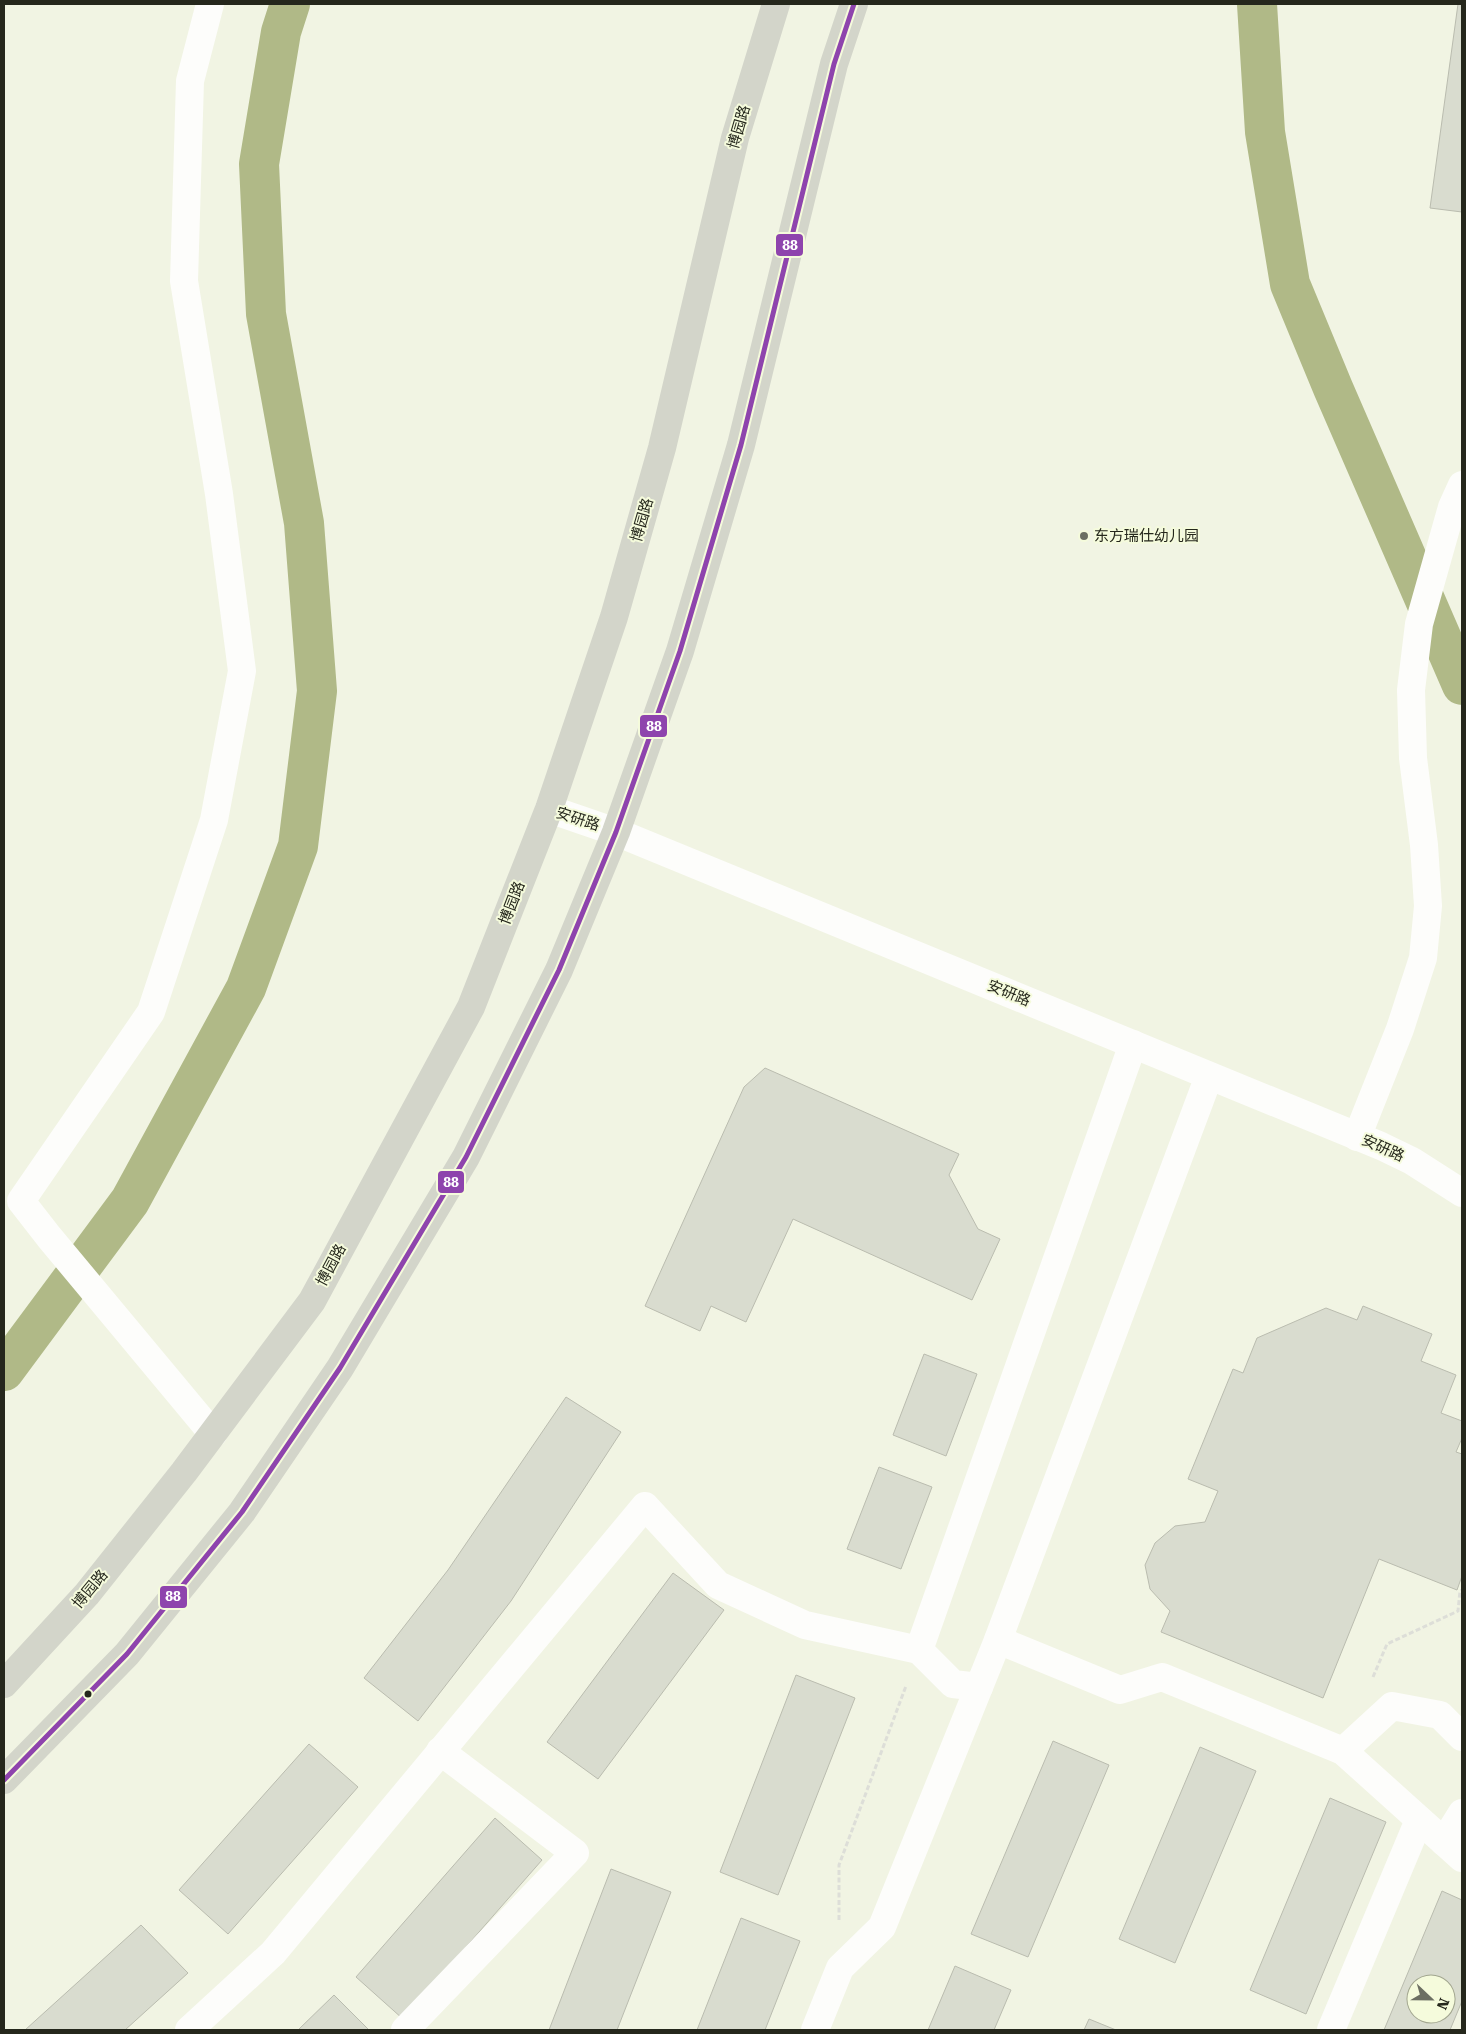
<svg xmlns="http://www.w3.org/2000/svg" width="1466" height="2034" viewBox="0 0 1466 2034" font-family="'Roboto Serif','Noto Sans SC',serif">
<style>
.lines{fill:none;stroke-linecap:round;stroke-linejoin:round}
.canal{stroke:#b0b987;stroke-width:40}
.building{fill:#d9dccf;stroke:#babcaf;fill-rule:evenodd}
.path{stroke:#ddded8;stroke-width:3;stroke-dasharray:5 2.5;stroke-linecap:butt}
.minor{stroke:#fdfdfb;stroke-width:28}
.major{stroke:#d3d5ca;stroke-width:28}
.bus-1-casing{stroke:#f5fbdc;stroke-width:9}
.bus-1{stroke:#8e44ad;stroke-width:5}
.poi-dot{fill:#6c6f62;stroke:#f5fbdc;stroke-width:2}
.bus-dot{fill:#25271c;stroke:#f5fbdc;stroke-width:2}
.labels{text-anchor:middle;stroke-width:4;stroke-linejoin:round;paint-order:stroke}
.street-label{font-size:15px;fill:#25271c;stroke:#f5fbdc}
.poi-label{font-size:15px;fill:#25271c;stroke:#f5fbdc;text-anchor:start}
.line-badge{stroke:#f5fbdc;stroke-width:2}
.badge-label{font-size:14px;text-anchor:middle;font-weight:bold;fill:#fff}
</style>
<rect width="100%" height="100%" fill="#f1f4e3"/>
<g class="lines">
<!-- canal -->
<g class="canal">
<polyline points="1257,4 1265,132 1290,284 1333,388 1462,685"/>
<polyline points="4,1371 130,1201 246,988 298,846 317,691 304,523 266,314 259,164 281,32 290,4"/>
</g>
</g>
<!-- building -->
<g class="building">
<polygon points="1458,4 1462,4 1462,212 1430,208"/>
<polygon points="765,1068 959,1154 949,1175 978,1229 1000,1239 972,1300 793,1219 746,1322 711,1306 700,1331 645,1306 744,1087"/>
<polygon points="1363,1306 1432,1334 1421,1361 1456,1375 1441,1413 1462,1421 1462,1438 1456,1452 1462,1454 1462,1576 1457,1590 1379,1559 1323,1698 1161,1632 1170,1611 1150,1589 1145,1565 1155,1543 1175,1526 1205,1522 1218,1491 1188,1479 1233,1369 1243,1373 1257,1338 1326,1308 1357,1320"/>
<polygon points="924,1354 977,1374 946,1456 893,1435"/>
<polygon points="566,1397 621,1432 511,1601 418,1721 364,1678 448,1570"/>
<polygon points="879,1467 932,1487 901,1569 847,1549"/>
<polygon points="673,1573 724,1610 598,1779 547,1742"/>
<polygon points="796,1675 855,1698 778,1895 720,1872"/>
<polygon points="1053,1741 1109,1765 1028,1957 971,1934"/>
<polygon points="309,1744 358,1787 228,1934 179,1890"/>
<polygon points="1200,1747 1256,1771 1175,1963 1119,1939"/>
<polygon points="1330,1798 1386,1822 1306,2014 1250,1990"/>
<polygon points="495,1818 542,1860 403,2019 356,1977"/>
<polygon points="611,1869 671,1892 617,2030 549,2030"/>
<path d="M1442 1891 1462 1900V2001L1450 2030H1384ZM1416 1984H1446V2014H1416Z"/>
<polygon points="741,1918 800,1941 765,2030 697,2030"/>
<polygon points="141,1925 188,1973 125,2030 25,2030"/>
<polygon points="955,1966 1011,1990 994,2030 928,2030"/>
<polygon points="334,1995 369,2030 298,2030"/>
<polygon points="1089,2019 1116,2030 1084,2030"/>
</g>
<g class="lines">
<!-- path -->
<g class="path">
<polyline points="1373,1677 1387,1644 1458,1611 1460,1591 1462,1590"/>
<polyline points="839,1920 839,1865 906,1686"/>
</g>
<!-- minor -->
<g class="minor">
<polyline points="210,4 190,81 184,281 219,494 242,671 214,820 151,1012 21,1201 49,1237 213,1434"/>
<polyline points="549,809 616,832 1381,1146 1412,1161 1462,1193"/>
<polyline points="1357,1137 1400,1029 1423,958 1428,906 1424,845 1413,758 1411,690 1419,624 1452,507 1462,485"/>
<polyline points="998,1640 1120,1690 1162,1677 1343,1751 1462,1858"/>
<polyline points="979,1687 953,1684 919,1650 1133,1044"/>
<polyline points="1343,1751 1392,1706 1440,1715 1462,1737"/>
<polyline points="1444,1842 1462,1813"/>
<polyline points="189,2030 273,1953 645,1506 718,1585 805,1625 919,1650"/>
<polyline points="405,2030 575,1853 440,1751"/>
<polyline points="815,2030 840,1968 882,1927 998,1640 1209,1076"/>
<polyline points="1331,2030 1419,1820"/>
</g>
<!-- major -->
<g class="major">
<polyline points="4,1684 87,1594 184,1472 312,1301 471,1007 549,809 614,617 662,448 735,138 776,4"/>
<polyline points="4,1780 127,1654 242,1512 340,1368 466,1157 559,970 616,832 680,651 741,445 834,64 854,4"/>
</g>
<defs>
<polyline id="bus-1" points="4,1780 127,1654 242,1512 340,1368 466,1157 559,970 616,832 680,651 741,445 834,64 854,4"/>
</defs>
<!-- bus-1 casing -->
<use href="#bus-1" class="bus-1-casing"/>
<!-- bus-1 -->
<use href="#bus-1" class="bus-1"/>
</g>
<!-- markers -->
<circle class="poi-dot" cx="1084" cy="536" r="5"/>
<circle class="bus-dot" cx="88" cy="1694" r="4.5"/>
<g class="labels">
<!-- street labels -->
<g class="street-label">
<text transform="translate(739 127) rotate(-74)" y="5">博园路</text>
<text transform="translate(642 520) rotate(-74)" y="5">博园路</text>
<text transform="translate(578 819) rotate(18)" y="5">安研路</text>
<text transform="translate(512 903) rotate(-69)" y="5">博园路</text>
<text transform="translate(1009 993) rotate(22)" y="5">安研路</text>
<text transform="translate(1383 1148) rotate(24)" y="5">安研路</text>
<text transform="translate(331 1265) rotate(-62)" y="5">博园路</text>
<text transform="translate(90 1589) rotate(-50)" y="5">博园路</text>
</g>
<!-- poi labels -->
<g class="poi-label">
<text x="1094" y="541">东方瑞仕幼儿园</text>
</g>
</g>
<g class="line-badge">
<rect x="775" y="233" width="29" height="24" rx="5" fill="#8e44ad"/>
<rect x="639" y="714" width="29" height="24" rx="5" fill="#8e44ad"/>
<rect x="437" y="1170" width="28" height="24" rx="5" fill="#8e44ad"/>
<rect x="159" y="1585" width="29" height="24" rx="5" fill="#8e44ad"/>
</g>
<g class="badge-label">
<text x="790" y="250">88</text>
<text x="654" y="731">88</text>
<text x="451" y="1187">88</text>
<text x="173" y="1601">88</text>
</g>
<!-- border -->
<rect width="1466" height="2034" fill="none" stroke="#25271c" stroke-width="10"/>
<!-- north arrow -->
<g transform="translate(1431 1999) rotate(112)"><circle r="24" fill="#f5fbdc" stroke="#a2a68f"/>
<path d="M0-4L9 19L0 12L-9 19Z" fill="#6c6f62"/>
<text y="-8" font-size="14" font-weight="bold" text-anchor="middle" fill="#25271c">N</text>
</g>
</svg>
